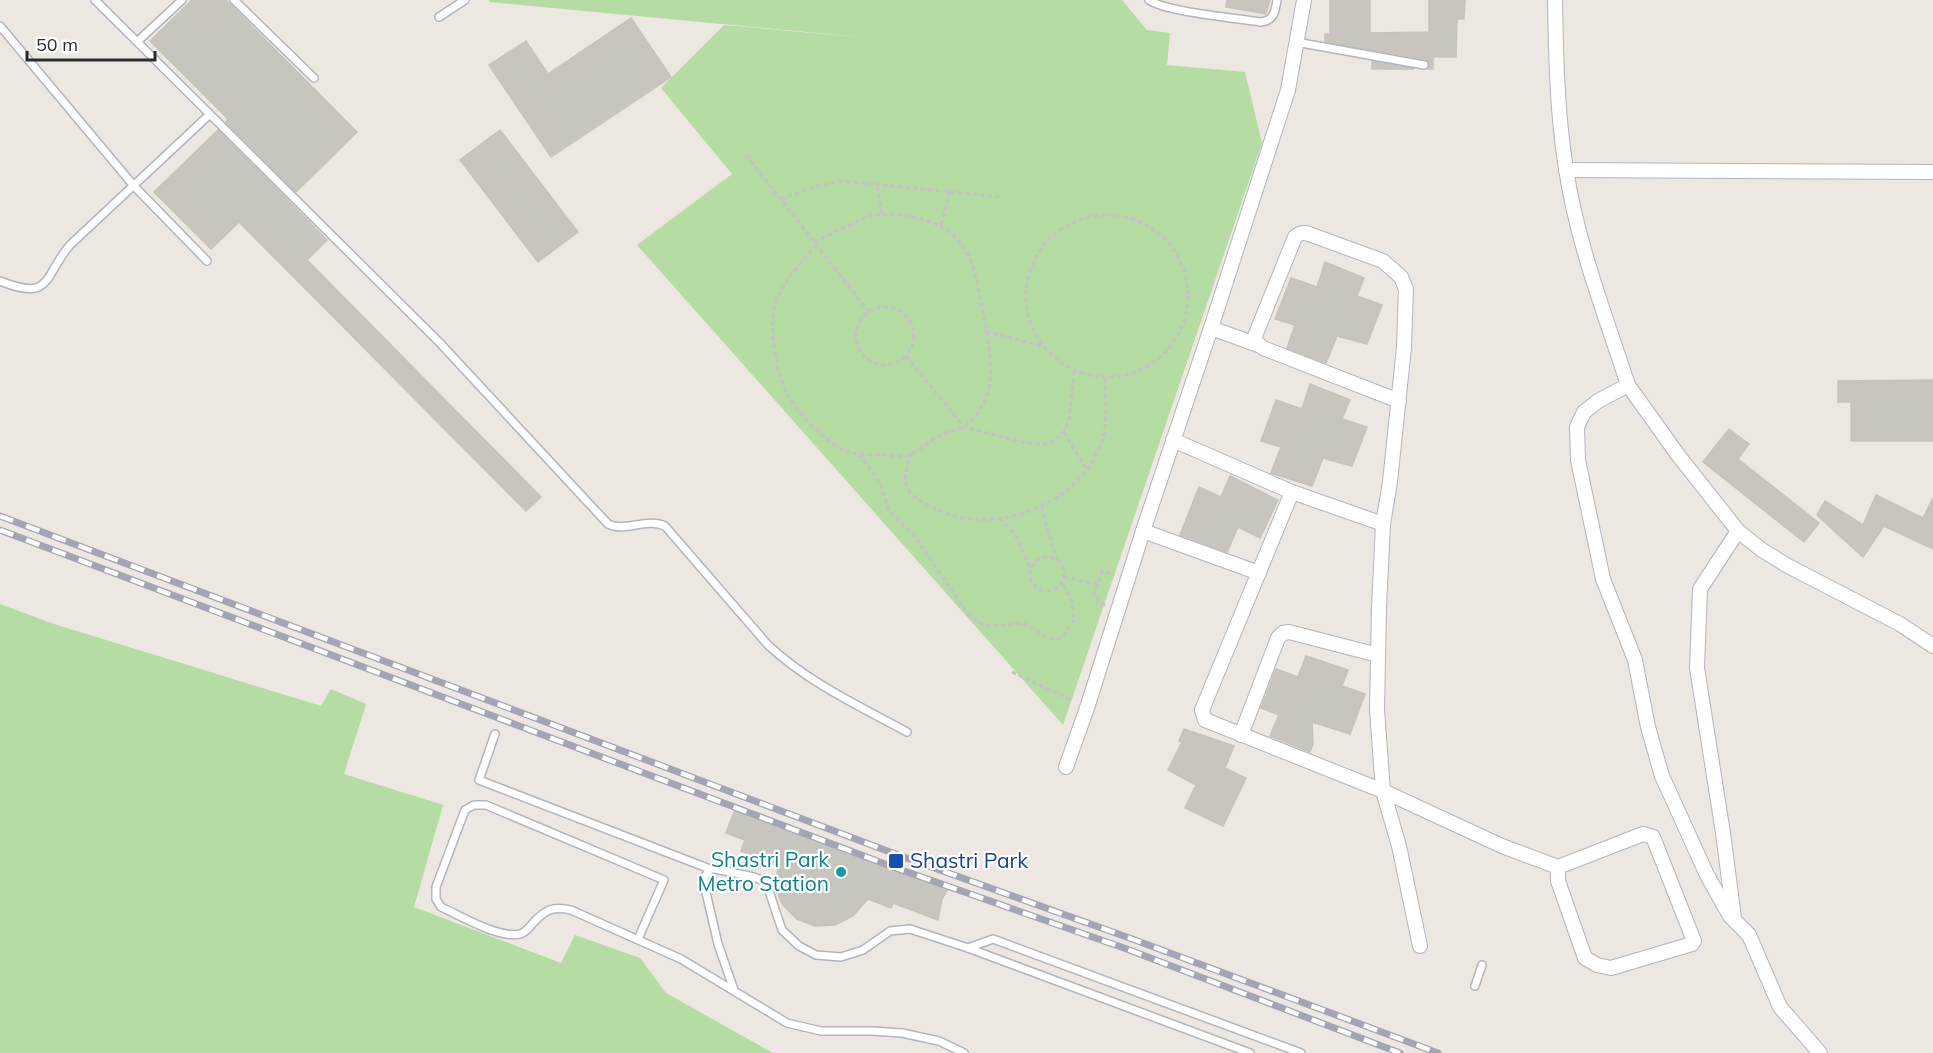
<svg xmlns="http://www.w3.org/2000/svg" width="1933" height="1053" viewBox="0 0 1933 1053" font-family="Mulish,sans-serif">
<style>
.green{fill:#b5dca3}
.building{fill:#c8c5be;stroke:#c7c3ba;stroke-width:1.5}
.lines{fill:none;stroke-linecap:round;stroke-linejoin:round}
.lane-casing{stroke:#b3b5be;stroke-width:10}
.street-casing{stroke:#b3b5be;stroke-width:16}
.path{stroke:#c4c4c4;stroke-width:3;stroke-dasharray:4.5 3;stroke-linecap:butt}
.lane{stroke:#fff;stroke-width:7}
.street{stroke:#fff;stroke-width:14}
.rail-casing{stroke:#a3a5b4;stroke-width:7}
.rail{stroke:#fff;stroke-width:4.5;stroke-dasharray:14;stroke-linecap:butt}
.transit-dot{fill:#1a4fb4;stroke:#fff;stroke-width:2}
.culture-dot{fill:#0f9aa8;stroke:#fff;stroke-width:2}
.labels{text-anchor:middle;stroke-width:4.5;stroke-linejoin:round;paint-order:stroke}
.culture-label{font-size:21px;fill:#0d838f;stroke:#fff;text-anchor:end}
.transit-label{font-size:21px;fill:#164399;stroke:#fff;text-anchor:start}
</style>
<rect width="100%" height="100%" fill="#ece7e0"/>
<!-- green -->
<g class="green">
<polygon points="489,0 1122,0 1147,30 1170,33 1167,65 1245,72 1262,143 1063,725 637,245 732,174 661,88 724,25 880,39 490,2"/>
<polygon points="0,604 54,624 321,706 331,689 366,704 344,774 443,805 414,907 561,963 575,935 640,958 666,993 773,1053 0,1053"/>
</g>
<!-- building -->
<g class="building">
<polygon points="192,0 226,0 357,132 296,192 226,122 228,119 150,41"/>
<polygon points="1227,0 1270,0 1266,14 1226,7"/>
<polygon points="1330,0 1370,0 1370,33 1429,32 1429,0 1465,0 1464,19 1457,19 1456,57 1433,57 1433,69 1428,69 1429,64 1425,59 1325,42 1325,34 1330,34"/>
<polygon points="631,18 671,77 551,157 489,65 526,41 548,74"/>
<polygon points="1372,61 1414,69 1372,69"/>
<polygon points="218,130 327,240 307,260 541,497 526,511 239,222 211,249 154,192"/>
<polygon points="500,130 578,232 538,262 460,160"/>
<polygon points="1325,262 1364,278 1357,296 1382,305 1367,344 1337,336 1326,363 1287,348 1295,325 1275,319 1291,278 1317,287"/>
<polygon points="1933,380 1933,441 1851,441 1851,402 1838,402 1838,381"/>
<polygon points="1310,384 1350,400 1342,419 1367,427 1352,466 1323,458 1312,486 1271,473 1281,447 1261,441 1276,400 1302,409"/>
<polygon points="1729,429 1749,444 1738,459 1819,523 1804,542 1703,462"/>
<polygon points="1230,476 1278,500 1260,538 1238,527 1227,552 1180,535 1199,487 1221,497"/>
<polygon points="1876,495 1923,518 1933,498 1933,549 1884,526 1863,557 1817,515 1825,501 1863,525"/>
<polygon points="1306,656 1348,670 1342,686 1365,694 1350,734 1312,722 1313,744 1310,752 1270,736 1279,715 1261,708 1276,669 1298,677"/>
<polygon points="1184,729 1234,746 1225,768 1246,778 1223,826 1185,808 1196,785 1168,770 1182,742 1179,741"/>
<polygon points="736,807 929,882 949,887 942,899 938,920 893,903 891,908 868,899 853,916 835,925 815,926 797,919 783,905 779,897 776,878 779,865 741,851 745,840 726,833"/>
</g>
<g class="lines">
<defs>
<g id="lane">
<path d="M95 0 439 342 608 524C625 533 646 517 665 526L768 645C809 683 859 706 907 732"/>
<polyline points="234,0 314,78"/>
<path d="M1149 0C1166 12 1236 18 1260 22 1274 21 1275 12 1277 0"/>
<polyline points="439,17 465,0"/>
<polyline points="0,26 134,186 207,261"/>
<polyline points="138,41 182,0"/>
<polyline points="1296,42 1424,65"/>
<path d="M0 281C52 302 43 277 70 245L209 115"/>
<polyline points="495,734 479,780 710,869"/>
<path d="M638 939 664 880 486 805H474L465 810 436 887V899L441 907C461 916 499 939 520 934 527 932 529 927 534 922 546 909 554 906 571 910L681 959 787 1023 821 1031H872L902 1033 939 1041 964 1053"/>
<polyline points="968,948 993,939 1301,1053"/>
<polyline points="1475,986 1482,965"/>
<polyline points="734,990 718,944 704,884 704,878 710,869 715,869 754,877 766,882 782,930 799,946 816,955 841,957 863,950 890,931 910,929 968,948 1250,1053"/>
</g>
<g id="street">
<path d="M1555 0C1556 57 1557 113 1566 169 1577 243 1605 314 1628 385L1598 401 1584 412 1577 427 1578 460 1603 579 1635 660 1648 727 1662 776 1707 875 1730 916 1749 935 1780 1007 1820 1053"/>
<polyline points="1566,170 1933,172"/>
<polyline points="1211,328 1258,345"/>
<polyline points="1628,385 1678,455 1738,531 1762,550 1788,566 1900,624 1933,646"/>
<polyline points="1173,440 1292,492 1383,524"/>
<path d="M1292 492 1202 710 1205 720 1383 791 1377 710 1379 607 1383 524 1390 482 1404 347 1406 289 1401 277 1383 261 1309 234C1303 232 1300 233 1295 237L1255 336V341L1263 348 1399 401"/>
<polyline points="1143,531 1259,573"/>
<polyline points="1241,735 1278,638 1283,633 1289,632 1378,655"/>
<polyline points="1066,767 1087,708 1143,531 1211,328 1288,90 1304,0"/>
<polyline points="1734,918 1723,833 1697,668 1700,589 1738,531"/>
<polyline points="1420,946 1399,846 1383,791 1502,846 1558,867 1558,881 1585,958 1597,965 1611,968 1692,944 1694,941 1653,837 1643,834 1558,867"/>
</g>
</defs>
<!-- lane casing -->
<use href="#lane" class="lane-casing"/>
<!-- street casing -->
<use href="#street" class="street-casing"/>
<!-- path -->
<g class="path">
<polyline points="746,155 869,312"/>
<polyline points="781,199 817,186 842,181 1001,197"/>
<circle cx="1107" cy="296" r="81"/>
<polyline points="941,225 950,192"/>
<polyline points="814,242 866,217 882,214 877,185"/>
<path d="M817 245C801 263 779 285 774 309 770 330 776 370 785 389 795 411 825 443 848 452 857 455 870 454 880 455 887 455 899 458 907 455 919 452 930 440 942 434 948 431 957 431 963 427 974 421 983 406 987 395 997 363 983 315 977 283 967 228 932 216 882 214"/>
<circle cx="885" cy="336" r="29"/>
<polyline points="986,331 1044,347"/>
<polyline points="906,356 964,427 1026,443 1044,444 1054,441 1064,432 1069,419 1074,371"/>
<polyline points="1064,432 1087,470"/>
<path d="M911 453C908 465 902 477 908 489 914 499 928 505 938 510 995 538 1082 503 1102 441 1108 422 1105 397 1105 377"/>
<polyline points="859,454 880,482 889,511 914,535 969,616 977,622 989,626 1023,623 1051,639 1060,639 1074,621 1072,602 1062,582"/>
<polyline points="1041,507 1057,561"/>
<polyline points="1000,519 1015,534 1031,570"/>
<circle cx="1047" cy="574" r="17"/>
<polyline points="1064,577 1097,584"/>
<polyline points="1105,605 1098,602 1094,594 1102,571 1114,575"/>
<polyline points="1012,672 1073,701"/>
</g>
<!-- lane -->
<use href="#lane" class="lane"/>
<!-- street -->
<use href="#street" class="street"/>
<defs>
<g id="rail">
<polyline points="0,516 898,855 1135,940 1438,1053"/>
<polyline points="0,530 893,867 1124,948 1400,1053"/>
</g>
</defs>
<!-- rail casing -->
<use href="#rail" class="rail-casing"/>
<!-- rail -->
<use href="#rail" class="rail"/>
</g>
<!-- markers -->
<rect class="transit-dot" x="888" y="853" width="16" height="16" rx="3"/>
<circle class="culture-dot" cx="841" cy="872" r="6"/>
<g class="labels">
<!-- culture labels -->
<g class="culture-label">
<text x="829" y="867">Shastri Park<tspan x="829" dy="24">Metro Station</tspan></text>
</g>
<!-- transit labels -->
<g class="transit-label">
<text x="910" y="868">Shastri Park</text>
</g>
</g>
<!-- scale -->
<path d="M27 51v9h128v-9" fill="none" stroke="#2c2c2c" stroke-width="3"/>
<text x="36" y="51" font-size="18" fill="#2c2c2c" stroke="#ffffff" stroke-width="4.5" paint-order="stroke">50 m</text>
</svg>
